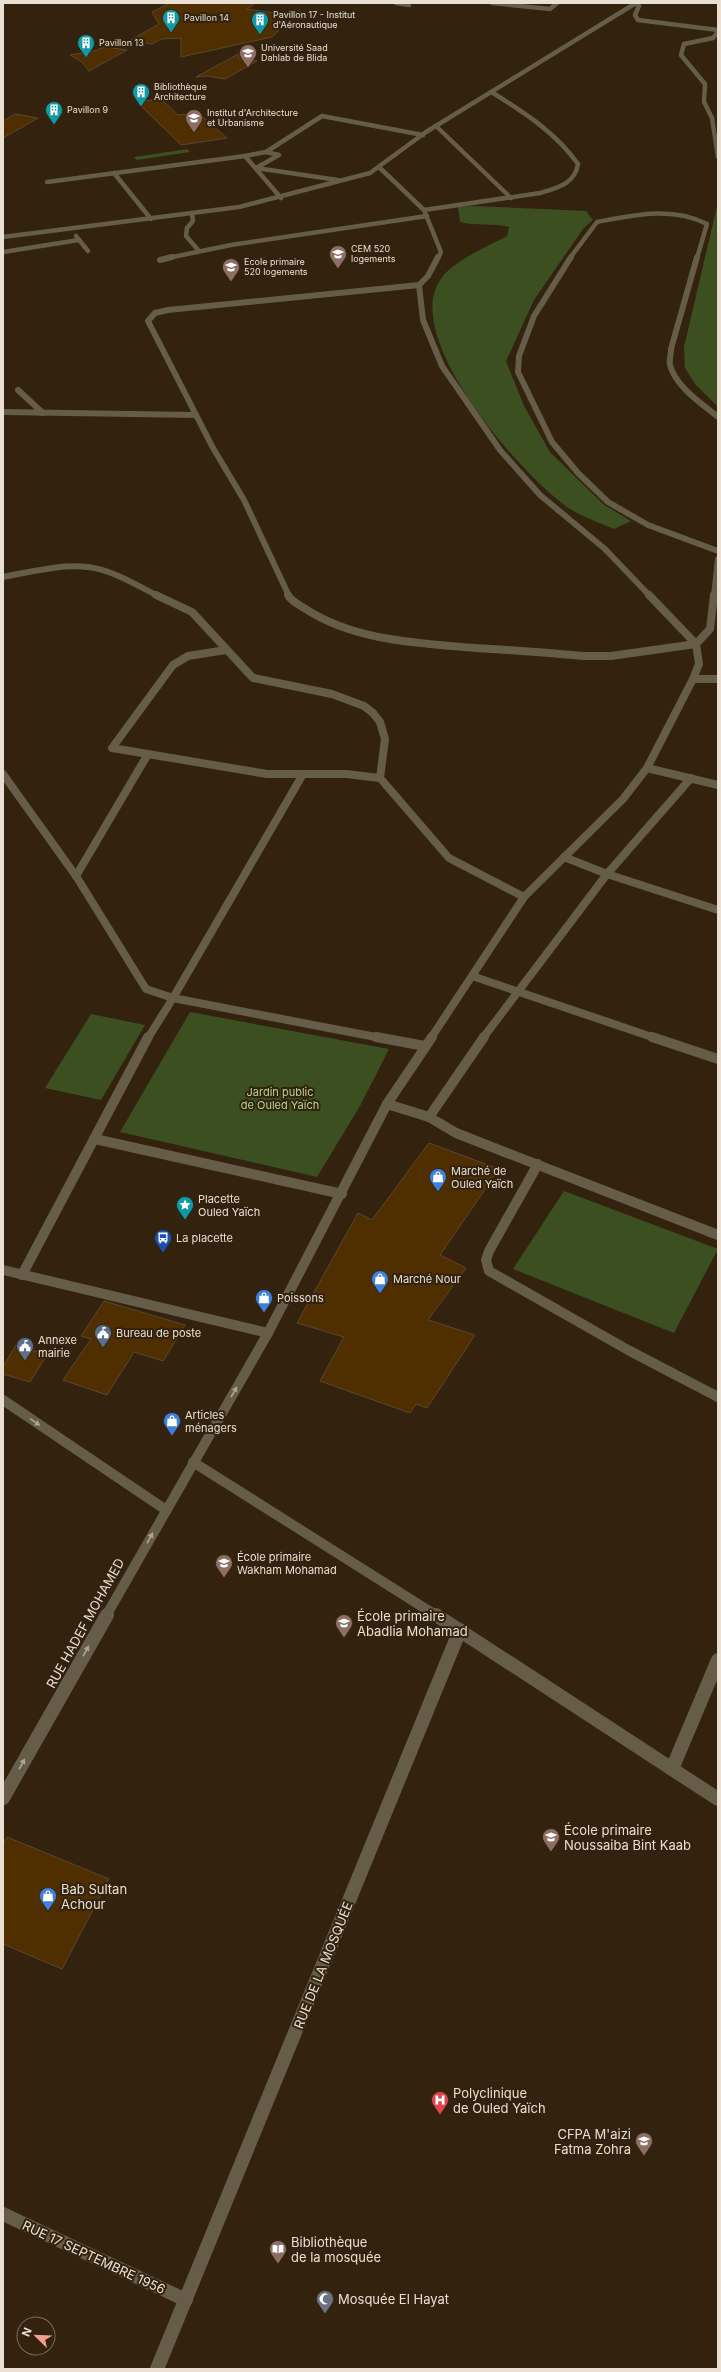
<svg xmlns="http://www.w3.org/2000/svg" width="721" height="2372" viewBox="0 0 721 2372" font-family="Inter,sans-serif">
<style>
.green{fill:#3c4f21}
.building{fill:#4f2e00;stroke:#5a4733}
.lines{fill:none;stroke-linecap:round;stroke-linejoin:round}
.minor-far4{stroke:#655d47;stroke-width:4.5}
.minor-far3{stroke:#655d47;stroke-width:6}
.minor-far2{stroke:#655d47;stroke-width:8}
.minor-far1{stroke:#655d47;stroke-width:10}
.minor{stroke:#655d47;stroke-width:14}
.oneway{fill:#aea494}
.labels{text-anchor:middle;stroke-width:4;stroke-linejoin:round;paint-order:stroke}
.far-poi-label{font-size:9px;fill:#e9dfd3;stroke:#32220e;text-anchor:start}
.park-label{font-size:11px;fill:#b5d78c;stroke:#32220e}
.poi-label{font-size:11px;fill:#e9dfd3;stroke:#32220e;text-anchor:start}
.near-poi-label{font-size:13px;fill:#e9dfd3;stroke:#32220e;text-anchor:start}
.near-street-label{font-size:13px;fill:#e9dfd3;stroke:#32220e}
</style>
<rect width="100%" height="100%" fill="#32220e"/>
<!-- green -->
<g class="green">
<polygon points="187,149 190,152 137,160 134,157"/>
<polygon points="718,202 718,407 695,384 685,368 684,347"/>
<path d="M474 206 586 211 593 220 583 229 534 300 506 361 524 406 550 452 603 504 631 521 614 529C600 523 583 517 570 509 523 478 395 333 443 276 456 260 488 246 507 236L509 227C493 223 476 226 460 222L458 207Z"/>
<polygon points="190,1012 389,1049 360,1106 317,1177 120,1132"/>
<polygon points="91,1014 145,1025 101,1100 45,1088"/>
<polygon points="564,1191 718,1249 674,1333 513,1269"/>
</g>
<!-- building -->
<g class="building">
<polygon points="170,3 256,3 247,9 282,14 279,30 272,37 181,57 181,38 161,39 152,44 129,41 159,24 152,12"/>
<polygon points="105,47 127,50 89,71 82,62 70,55 94,51"/>
<polygon points="240,53 238,58 257,61 225,79 207,76 196,77"/>
<polygon points="161,99 178,115 198,113 227,138 181,145 137,102"/>
<polygon points="15,114 38,118 3,138 3,121"/>
<polygon points="429,1143 499,1169 440,1255 466,1268 428,1320 475,1335 427,1408 416,1404 410,1413 320,1381 344,1337 297,1323 358,1213 372,1220"/>
<polygon points="104,1301 185,1325 163,1361 134,1352 107,1395 63,1380 91,1339 81,1336"/>
<polygon points="16,1345 47,1355 30,1382 3,1374 3,1367"/>
<polygon points="7,1837 109,1879 62,1969 3,1944 3,1845"/>
</g>
<g class="lines">
<!-- minor-far4 -->
<g class="minor-far4">
<polyline points="396,3 409,5"/>
<polyline points="492,3 550,9 557,3"/>
<polyline points="635,3 639,6 635,15 638,20 718,30"/>
<polyline points="718,32 713,38 684,44 681,55 705,84 704,102 712,118 718,157"/>
<polyline points="436,126 511,198"/>
<polyline points="256,168 338,180"/>
<polyline points="256,168 279,155 266,152"/>
<polyline points="380,168 424,210 441,252 438,258"/>
<polyline points="114,173 151,219"/>
<polyline points="47,182 245,156"/>
<polyline points="281,198 245,156 266,152 322,116 423,135"/>
<path d="M424 210 540 193C557 188 575 184 578 164 556 133 525 113 493 93"/>
<polyline points="192,214 193,221 187,228 186,236 199,251"/>
<polyline points="76,236 88,251"/>
<polyline points="3,237 239,207 370,173 426,132 636,3"/>
<polyline points="3,252 79,240"/>
<polyline points="168,258 231,245 427,216"/>
<path d="M570 258 597 222C634 215 672 206 707 224L697 258"/>
</g>
<!-- minor-far3 -->
<g class="minor-far3">
<polyline points="571,257 534,316 519,356 518,372 552,442 578,473 608,502 648,525 718,551"/>
<path d="M697 257 671 349C671 354 669 360 670 365 676 387 701 403 718 417"/>
<polyline points="160,260 172,257"/>
<polyline points="419,285 423,320 442,366 500,450 540,495 605,549 650,596"/>
<polyline points="18,390 43,413"/>
<polyline points="3,412 196,415"/>
<path d="M3 577C31 572 59 564 88 567 113 570 136 585 158 596"/>
<polyline points="289,596 244,500 213,448 148,321 155,313 168,310 419,285 428,276 438,257"/>
<polyline points="714,596 718,559"/>
</g>
<!-- minor-far2 -->
<g class="minor-far2">
<polyline points="156,595 192,612 253,678 332,694 364,706 373,713 380,722 385,739 380,778"/>
<path d="M288 595C291 601 298 604 304 608 354 641 417 643 475 648 511 650 548 653 584 656H611L696 644 710 629 714 595"/>
<polyline points="226,650 188,656 173,665 112,748 267,774 346,774 380,778 449,858 524,897"/>
<polyline points="693,679 718,679"/>
<polyline points="647,768 718,785"/>
<polyline points="3,774 76,876 146,989 173,998 148,1038"/>
<polyline points="303,774 173,998 381,1038"/>
<polyline points="564,857 607,874 718,910"/>
<polyline points="76,876 148,754"/>
<polyline points="472,976 655,1038"/>
<polyline points="431,1038 524,897 623,799 647,768 693,679 699,664 696,644 649,595"/>
<polyline points="483,1038 607,874 691,778"/>
</g>
<!-- minor-far1 -->
<g class="minor-far1">
<polyline points="376,1037 425,1046"/>
<polyline points="484,1037 429,1117 456,1133 718,1235"/>
<polyline points="652,1037 718,1059"/>
<polyline points="387,1104 429,1117"/>
<polyline points="95,1139 342,1194"/>
<polyline points="538,1164 489,1251 486,1260 489,1271 628,1350 718,1397"/>
<polyline points="3,1270 268,1333"/>
<polyline points="22,1275 148,1037"/>
<polyline points="3,1400 166,1510"/>
<polyline points="193,1462 437,1616"/>
<polyline points="106,1616 268,1333 387,1104 432,1037"/>
</g>
<!-- minor -->
<g class="minor">
<polyline points="436,1615 718,1799"/>
<polyline points="672,1769 718,1660"/>
<polyline points="3,1798 107,1615"/>
<polyline points="3,2214 186,2300"/>
<polyline points="157,2369 460,1630"/>
</g>
</g>
<!-- one-way arrows -->
<defs><path id="oneway-solid" d="M-6-.8H1V-3.2L6.5 0L1 3.2V.8H-6Z"/></defs>
<g class="oneway">
<use href="#oneway-solid" transform="translate(234 1392) rotate(-60)"/>
<use href="#oneway-solid" transform="translate(35 1422) rotate(34)"/>
<use href="#oneway-solid" transform="translate(150 1538) rotate(-61)"/>
<use href="#oneway-solid" transform="translate(86 1651) rotate(-61)"/>
<use href="#oneway-solid" transform="translate(22 1764) rotate(-61)"/>
</g>
<!-- icons -->
<defs>
<symbol id="building-pin" viewBox="-11 -11 22 30"><path d="M0 17L-7.5 6A9.5 9.5 0 1 1 7.5 6Z" fill="#0f9aa8" stroke="#32220e"/><path d="M-4-6H4V6H1V3H-1V6H-4ZM-2.5-4.3h1.7v1.8h-1.7ZM.8-4.3h1.7v1.8H.8ZM-2.5-1h1.7V.8h-1.7ZM.8-1h1.7V.8H.8Z" fill="#fff"/></symbol>
<symbol id="university-pin" viewBox="-11 -11 22 30"><path d="M0 17L-7.5 6A9.5 9.5 0 1 1 7.5 6Z" fill="#8d6e63" stroke="#32220e"/><path d="M0-5L7-2L0 1L-7-2ZM-4 1L0 2.5L4 1V4Q0 6-4 4Z" fill="#fff"/></symbol>
<symbol id="school-pin" viewBox="-11 -11 22 30"><path d="M0 17L-7.5 6A9.5 9.5 0 1 1 7.5 6Z" fill="#8d6e63" stroke="#32220e"/><path d="M0-5L7-2L0 1L-7-2ZM-4 1L0 2.5L4 1V4Q0 6-4 4Z" fill="#fff"/></symbol>
<symbol id="shop-pin" viewBox="-11 -11 22 30"><path d="M0 17L-7.5 6A9.5 9.5 0 1 1 7.5 6Z" fill="#3f7fe0" stroke="#32220e"/><path d="M-5-2.5h2.3a2.7 3.5 0 0 1 5.4 0H5L5.5 6h-11ZM-1.5-2.5h3a1.5 2.3 0 0 0-3 0Z" fill="#fff"/></symbol>
<symbol id="sight-pin" viewBox="-11 -11 22 30"><path d="M0 17L-7.5 6A9.5 9.5 0 1 1 7.5 6Z" fill="#0f9aa8" stroke="#32220e"/><path d="M0-6L1.8-2.2L6-1.7L2.9 1.2L3.7 5.4L0 3.3L-3.7 5.4L-2.9 1.2L-6-1.7L-1.8-2.2Z" fill="#fff"/></symbol>
<symbol id="bus-pin" viewBox="-11 -11 22 30"><path d="M0 17L-7.5 6A9.5 9.5 0 1 1 7.5 6Z" fill="#1a4fb4" stroke="#32220e"/><path d="M-5-6H5V4H4V6H2V4H-2V6H-4V4H-5ZM-3.5-4V0h7V-4ZM-3.5 1.2v1.5H-2V1.2ZM2 1.2v1.5H3.5V1.2Z" fill="#fff"/></symbol>
<symbol id="civic-pin" viewBox="-11 -11 22 30"><path d="M0 17L-7.5 6A9.5 9.5 0 1 1 7.5 6Z" fill="#5c6f8a" stroke="#32220e"/><path d="M-.6-6.5H3V-4.5H.6V-3L4-1V1h2V6H-6V1h2V-1L-.6-3ZM-1.2 2.5V6h2.4V2.5Z" fill="#fff"/></symbol>
<symbol id="hospital-pin" viewBox="-11 -11 22 30"><path d="M0 17L-7.5 6A9.5 9.5 0 1 1 7.5 6Z" fill="#e0444e" stroke="#32220e"/><path d="M-5-5h3v3.5h4V-5h3V5h-3V1.5h-4V5h-3Z" fill="#fff"/></symbol>
<symbol id="library-pin" viewBox="-11 -11 22 30"><path d="M0 17L-7.5 6A9.5 9.5 0 1 1 7.5 6Z" fill="#8d6e63" stroke="#32220e"/><path d="M-6-4Q-3-5.5-.7-3.5V5Q-3 3-6 4ZM6-4Q3-5.5 .7-3.5V5Q3 3 6 4Z" fill="#fff"/></symbol>
<symbol id="mosque-pin" viewBox="-11 -11 22 30"><path d="M0 17L-7.5 6A9.5 9.5 0 1 1 7.5 6Z" fill="#6b7280" stroke="#32220e"/><path d="M3.5-4.9A6 6 0 1 0 3.5 4.9A5 5 0 1 1 3.5-4.9Z" fill="#fff"/></symbol>
</defs>
<g fill-rule="evenodd">
<use href="#building-pin" x="161" y="8" width="20" height="27"/>
<use href="#building-pin" x="250" y="10" width="20" height="27"/>
<use href="#building-pin" x="76" y="33" width="20" height="27"/>
<use href="#university-pin" x="238" y="43" width="20" height="27"/>
<use href="#building-pin" x="131" y="82" width="20" height="27"/>
<use href="#building-pin" x="44" y="100" width="20" height="27"/>
<use href="#university-pin" x="184" y="108" width="20" height="27"/>
<use href="#school-pin" x="328" y="244" width="20" height="27"/>
<use href="#school-pin" x="221" y="257" width="20" height="27"/>
<use href="#shop-pin" x="428" y="1167" width="20" height="27"/>
<use href="#sight-pin" x="175" y="1195" width="20" height="27"/>
<use href="#bus-pin" x="153" y="1228" width="20" height="27"/>
<use href="#shop-pin" x="370" y="1269" width="20" height="27"/>
<use href="#shop-pin" x="254" y="1288" width="20" height="27"/>
<use href="#civic-pin" x="93" y="1323" width="20" height="27"/>
<use href="#civic-pin" x="15" y="1336" width="20" height="27"/>
<use href="#shop-pin" x="162" y="1411" width="20" height="27"/>
<use href="#school-pin" x="214" y="1553" width="20" height="27"/>
<use href="#school-pin" x="334" y="1613" width="20" height="27"/>
<use href="#school-pin" x="541" y="1827" width="20" height="27"/>
<use href="#shop-pin" x="38" y="1886" width="20" height="27"/>
<use href="#hospital-pin" x="430" y="2090" width="20" height="27"/>
<use href="#university-pin" x="634" y="2131" width="20" height="27"/>
<use href="#library-pin" x="268" y="2239" width="20" height="27"/>
<use href="#mosque-pin" x="315" y="2289" width="20" height="27"/>
</g>
<g class="labels">
<!-- far-poi labels -->
<g class="far-poi-label">
<text x="273" y="18">Pavillon 17 - Institut<tspan x="273" dy="10">d'Aéronautique</tspan></text>
<text x="184" y="21">Pavillon 14</text>
<text x="99" y="46">Pavillon 13</text>
<text x="261" y="51">Université Saad<tspan x="261" dy="10">Dahlab de Blida</tspan></text>
<text x="154" y="90">Bibliothèque<tspan x="154" dy="10">Architecture</tspan></text>
<text x="67" y="113">Pavillon 9</text>
<text x="207" y="116">Institut d'Architecture<tspan x="207" dy="10">et Urbanisme</tspan></text>
<text x="351" y="252">CEM 520<tspan x="351" dy="10">logements</tspan></text>
<text x="244" y="265">Ecole primaire<tspan x="244" dy="10">520 logements</tspan></text>
</g>
<!-- park labels -->
<g class="park-label">
<text x="280" y="1096">Jardin public<tspan x="280" dy="13">de Ouled Yaïch</tspan></text>
</g>
<!-- poi labels -->
<g class="poi-label">
<text x="451" y="1175">Marché de<tspan x="451" dy="13">Ouled Yaïch</tspan></text>
<text x="198" y="1203">Placette<tspan x="198" dy="13">Ouled Yaïch</tspan></text>
<text x="176" y="1242">La placette</text>
<text x="393" y="1283">Marché Nour</text>
<text x="277" y="1302">Poissons</text>
<text x="116" y="1337">Bureau de poste</text>
<text x="38" y="1344">Annexe<tspan x="38" dy="13">mairie</tspan></text>
<text x="185" y="1419">Articles<tspan x="185" dy="13">ménagers</tspan></text>
<text x="237" y="1561">École primaire<tspan x="237" dy="13">Wakham Mohamad</tspan></text>
</g>
<!-- near-poi labels -->
<g class="near-poi-label">
<text x="357" y="1621">École primaire<tspan x="357" dy="15">Abadlia Mohamad</tspan></text>
<text x="564" y="1835">École primaire<tspan x="564" dy="15">Noussaiba Bint Kaab</tspan></text>
<text x="61" y="1894">Bab Sultan<tspan x="61" dy="15">Achour</tspan></text>
<text x="453" y="2098">Polyclinique<tspan x="453" dy="15">de Ouled Yaïch</tspan></text>
<text x="631" y="2139" text-anchor="end">CFPA M'aizi<tspan x="631" dy="15">Fatma Zohra</tspan></text>
<text x="291" y="2247">Bibliothèque<tspan x="291" dy="15">de la mosquée</tspan></text>
<text x="338" y="2304">Mosquée El Hayat</text>
</g>
<!-- near-street labels -->
<g class="near-street-label">
<text transform="translate(85 1623) rotate(-61)" y="5">RUE HADEF MOHAMED</text>
<text transform="translate(323 1965) rotate(-68)" y="5">RUE DE LA MOSQUÉE</text>
<text transform="translate(94 2257) rotate(25)" y="5">RUE 17 SEPTEMBRE 1956</text>
</g>
</g>
<!-- border -->
<rect width="721" height="2372" fill="none" stroke="#e9dfd3" stroke-width="8"/>
<!-- north arrow -->
<g transform="translate(36 2336) rotate(293)"><circle r="19" fill="#32220e" stroke="#7b6e5d"/>
<path d="M0-3L7 15L0 10L-7 15Z" fill="#f49d8c"/>
<text y="-6" font-size="11" font-weight="bold" text-anchor="middle" fill="#e9dfd3">N</text>
</g>
</svg>
